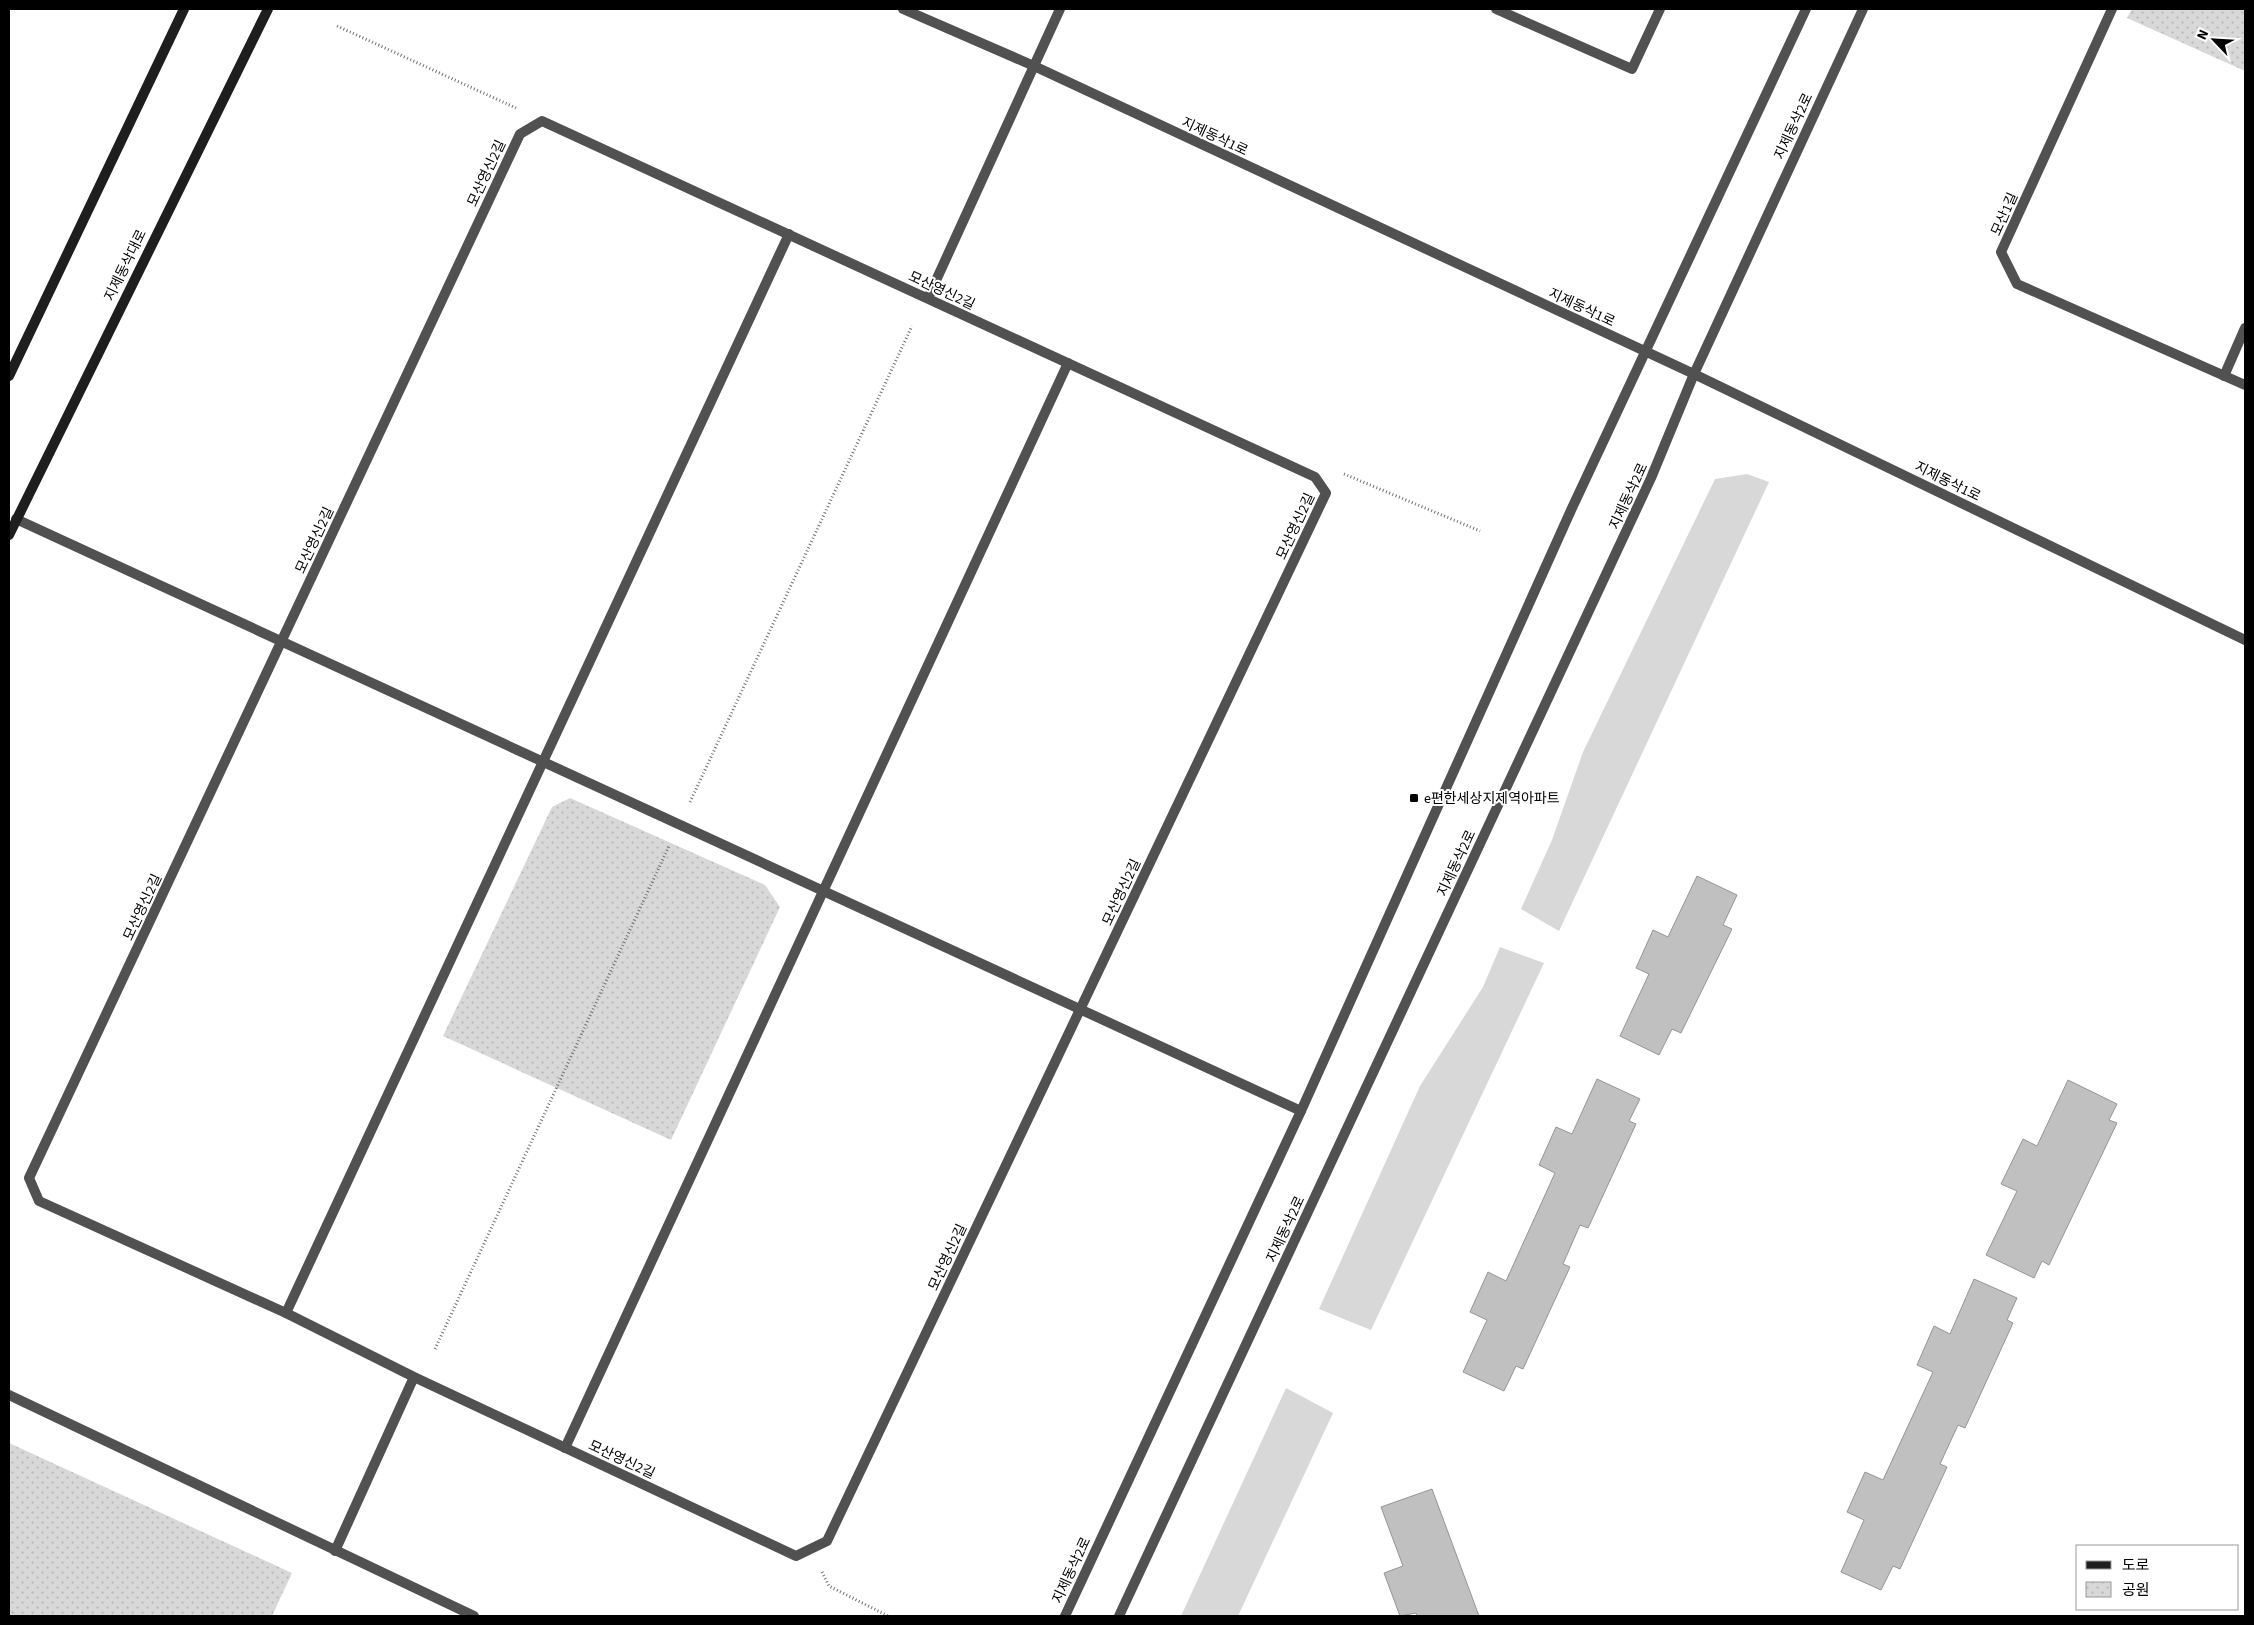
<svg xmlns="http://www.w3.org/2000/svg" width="2254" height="1625" viewBox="0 0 2254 1625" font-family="'Source Sans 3','Noto Sans KR',sans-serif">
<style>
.grass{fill:#d8d8d8}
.park{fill:url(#park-dots)}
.building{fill:#c0c0c0;stroke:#959595}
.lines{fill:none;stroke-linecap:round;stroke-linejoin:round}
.path{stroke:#737373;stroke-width:3;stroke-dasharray:1 2.5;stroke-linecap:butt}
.minor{stroke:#515151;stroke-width:10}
.tertiary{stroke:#515151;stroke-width:10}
.secondary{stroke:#1e1e1e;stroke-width:10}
.poi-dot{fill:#000;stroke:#fff;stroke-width:2}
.labels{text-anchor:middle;stroke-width:4;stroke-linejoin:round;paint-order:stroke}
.street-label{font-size:14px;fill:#000;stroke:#fff}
.poi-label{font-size:14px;fill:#000;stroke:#fff;text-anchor:start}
</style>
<defs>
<pattern id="park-dots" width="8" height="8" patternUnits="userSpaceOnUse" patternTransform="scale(1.25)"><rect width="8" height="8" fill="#d8d8d8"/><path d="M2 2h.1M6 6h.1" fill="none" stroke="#b8b8b8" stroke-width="1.8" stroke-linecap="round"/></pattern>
</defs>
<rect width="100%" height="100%" fill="#fff"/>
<!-- grass -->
<g class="grass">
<polygon points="1747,474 1769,482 1559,931 1521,909 1552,840 1583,752 1715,479"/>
<polygon points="1500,947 1544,963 1371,1330 1319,1309 1420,1086 1483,987"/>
<polygon points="1286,1388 1333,1413 1238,1616 1181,1616"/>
</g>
<!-- park -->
<g class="park">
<polygon points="2132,9 2245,9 2245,71 2127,18"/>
<polygon points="570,798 765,885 780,907 671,1140 443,1036 552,807"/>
<polygon points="9,1443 292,1573 272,1616 9,1616"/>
</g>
<!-- building -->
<g class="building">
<polygon points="1697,876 1737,895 1723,925 1732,929 1681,1033 1672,1029 1659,1055 1620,1036 1649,974 1636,968 1653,930 1668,937"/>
<polygon points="1597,1079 1640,1099 1629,1121 1636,1124 1588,1228 1580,1225 1563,1264 1570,1267 1523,1369 1516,1366 1504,1391 1463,1372 1487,1320 1470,1312 1488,1272 1506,1281 1555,1173 1539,1165 1556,1127 1572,1134"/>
<polygon points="2068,1080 2117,1104 2109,1120 2117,1123 2049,1265 2042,1261 2034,1278 1986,1255 2017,1191 2001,1184 2023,1139 2037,1146"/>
<polygon points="1974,1279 2017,1298 2007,1320 2013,1323 1965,1428 1958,1425 1940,1464 1947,1467 1900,1569 1893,1566 1881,1590 1841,1572 1864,1520 1847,1512 1865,1472 1883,1480 1933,1372 1917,1365 1934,1326 1950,1334"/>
<polygon points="1432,1489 1479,1616 1417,1616 1416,1613 1400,1616 1384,1573 1403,1566 1381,1507"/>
</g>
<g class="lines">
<!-- path -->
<g class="path">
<polyline points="337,26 516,108"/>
<polyline points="1344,474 1480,531"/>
<polyline points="690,802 912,326"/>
<polyline points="435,1349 669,846"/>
<polyline points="822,1572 829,1586 888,1616"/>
</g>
<!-- minor -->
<g class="minor">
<polyline points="1496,9 1632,69 1660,9"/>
<polyline points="2112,9 2001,252 2017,284 2245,385"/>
<polyline points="928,298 1060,9"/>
<polyline points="2224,376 2245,328"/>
<polyline points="16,519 1301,1111"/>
<polyline points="286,1313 789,234"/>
<polyline points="9,1395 474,1616"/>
<polyline points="565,1448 1068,363"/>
<polyline points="335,1551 414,1377 796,1556 827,1541 1326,493 1315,477 542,121 520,134 29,1178 39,1201 286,1313 414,1377"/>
</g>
<!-- tertiary -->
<g class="tertiary">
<polyline points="903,9 1034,66 1694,374 2245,640"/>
<polyline points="1065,1616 1301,1111 1572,508 1806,9"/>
<polyline points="1119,1616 1651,478 1694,374 1863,9"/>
</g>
<!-- secondary -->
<g class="secondary">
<polyline points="9,376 184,9"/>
<polyline points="9,535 268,9"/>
</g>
</g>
<!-- markers -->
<rect class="poi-dot" x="1409" y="793" width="10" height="10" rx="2.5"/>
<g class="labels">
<!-- street labels -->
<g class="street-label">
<text transform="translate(1793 126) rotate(-65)" y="5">지제동삭2로</text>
<text transform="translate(1215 136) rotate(25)" y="5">지제동삭1로</text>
<text transform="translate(486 173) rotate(-65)" y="5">모산영신2길</text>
<text transform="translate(2004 214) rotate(-66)" y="5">모산1길</text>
<text transform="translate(125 265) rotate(-64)" y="5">지제동삭대로</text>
<text transform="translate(942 290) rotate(25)" y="5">모산영신2길</text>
<text transform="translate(1582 307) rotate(25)" y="5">지제동삭1로</text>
<text transform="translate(1948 481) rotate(26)" y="5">지제동삭1로</text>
<text transform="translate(1628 496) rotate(-65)" y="5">지제동삭2로</text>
<text transform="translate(1295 526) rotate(-65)" y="5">모산영신2길</text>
<text transform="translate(314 540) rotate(-65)" y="5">모산영신2길</text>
<text transform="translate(1456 863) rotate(-65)" y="5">지제동삭2로</text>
<text transform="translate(1121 892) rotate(-65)" y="5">모산영신2길</text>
<text transform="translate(142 907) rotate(-65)" y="5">모산영신2길</text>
<text transform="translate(1285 1229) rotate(-65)" y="5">지제동삭2로</text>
<text transform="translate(947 1257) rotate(-65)" y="5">모산영신2길</text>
<text transform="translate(622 1459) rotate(25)" y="5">모산영신2길</text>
<text transform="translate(1071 1570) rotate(-65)" y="5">지제동삭2로</text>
</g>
<!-- poi labels -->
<g class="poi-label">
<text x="1424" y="803">e편한세상지제역아파트</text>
</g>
</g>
<!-- border -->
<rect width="2254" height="1625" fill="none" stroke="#000000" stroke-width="20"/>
<!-- legend -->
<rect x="2076" y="1545" width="162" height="65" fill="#ffffff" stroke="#999999"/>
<rect x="2086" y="1561" width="25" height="8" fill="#1e1e1e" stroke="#999999"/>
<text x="2122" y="1570" font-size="15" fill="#000000">도로</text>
<rect x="2086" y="1582" width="25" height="15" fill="url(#park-dots)" stroke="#999999"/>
<text x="2122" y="1595" font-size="15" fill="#000000">공원</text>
<!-- north arrow -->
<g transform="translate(2214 40) rotate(295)" stroke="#ffffff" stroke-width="4" paint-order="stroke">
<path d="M0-4L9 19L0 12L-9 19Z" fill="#000000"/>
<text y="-8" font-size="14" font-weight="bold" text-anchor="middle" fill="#000000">N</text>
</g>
</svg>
